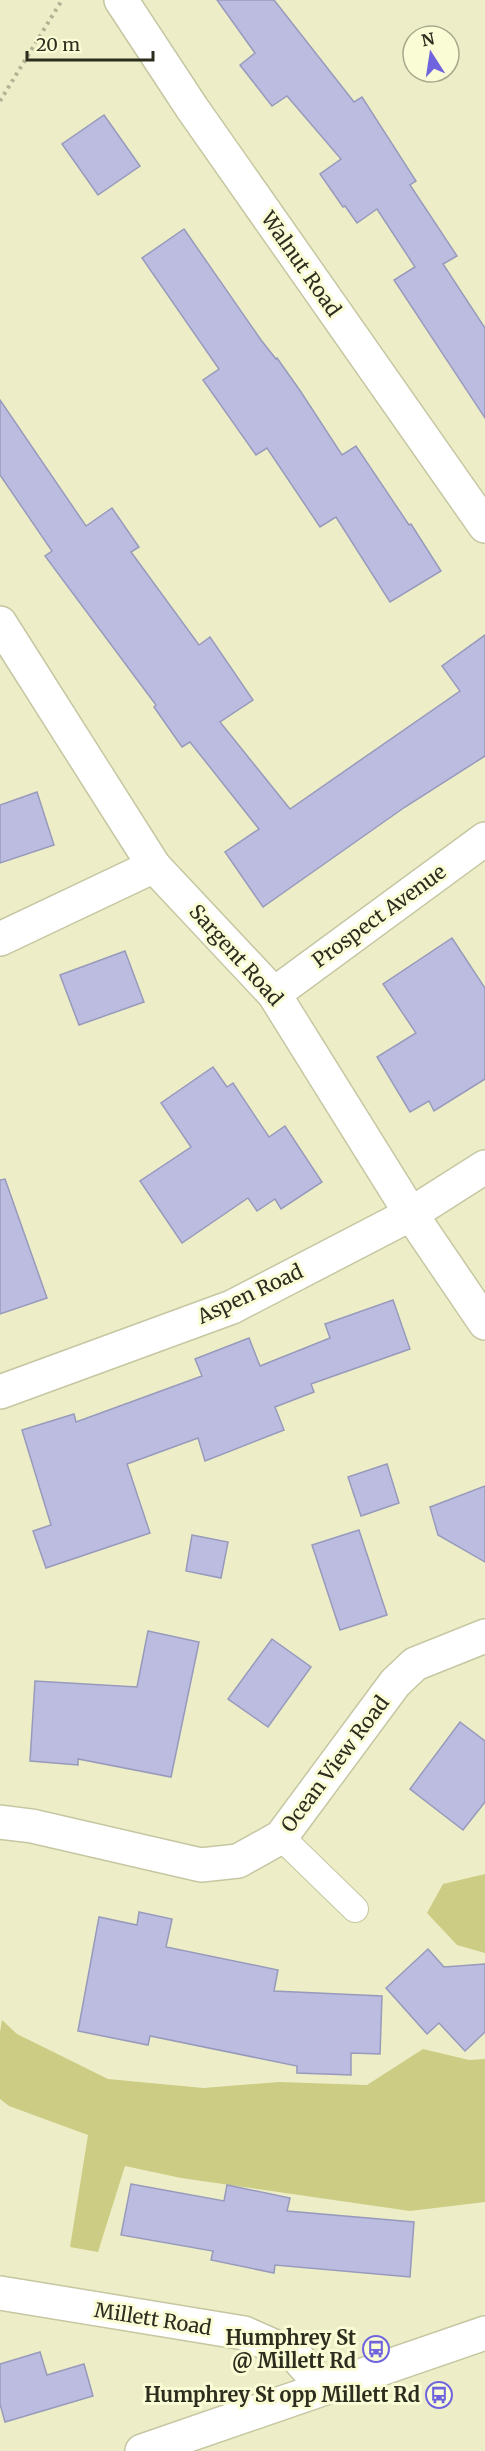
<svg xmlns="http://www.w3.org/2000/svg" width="485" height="2451" viewBox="0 0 485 2451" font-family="Merriweather,serif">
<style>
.green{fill:#cccc84}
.building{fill:#bbbcdf;stroke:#989abc;stroke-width:1.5}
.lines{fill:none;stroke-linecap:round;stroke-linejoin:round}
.lane-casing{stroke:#c6c7a2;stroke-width:28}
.street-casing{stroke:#c6c7a2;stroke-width:36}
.primary-casing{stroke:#c6c7a2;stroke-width:36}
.path{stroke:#b2b394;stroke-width:4;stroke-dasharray:3 4.5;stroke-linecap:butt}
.lane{stroke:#fff;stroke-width:26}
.street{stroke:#fff;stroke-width:33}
.primary{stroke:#fff;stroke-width:33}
.labels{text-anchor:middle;stroke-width:6;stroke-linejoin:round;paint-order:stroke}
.street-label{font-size:20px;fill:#2d2d1f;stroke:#fafcd5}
.poi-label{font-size:20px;font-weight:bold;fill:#2d2d1f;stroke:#fafcd5;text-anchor:end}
</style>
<rect width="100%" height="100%" fill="#edeec8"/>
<!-- green -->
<g class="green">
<polygon points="485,1874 485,1953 457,1945 427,1913 443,1884"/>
<polygon points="2,2020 17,2034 108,2079 203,2088 279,2082 367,2085 423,2049 469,2060 485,2059 485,2202 410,2211 181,2178 125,2166 98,2252 70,2247 88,2135 9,2106 0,2099 0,2032"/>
</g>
<!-- building -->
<g class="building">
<polygon points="217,0 274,0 354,102 362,97 416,181 410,185 457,256 443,264 485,328 485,418 394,280 415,267 377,209 357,223 345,206 343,207 320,174 341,159 287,96 272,106 240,65 255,53"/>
<polygon points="104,115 140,166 98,195 62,144"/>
<polygon points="184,229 261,340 276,359 277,358 301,392 342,455 356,446 409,525 411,524 441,571 390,602 336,517 320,527 267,448 256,455 203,380 219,369 142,258"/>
<polygon points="0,400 86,526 112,508 139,547 131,552 199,645 210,637 253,700 220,722 290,809 460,691 442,666 485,635 485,756 405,807 263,907 225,852 259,829 190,742 182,747 154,707 156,705 45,556 52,551 0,475"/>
<polygon points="37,792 54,845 0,863 0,805"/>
<polygon points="452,938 485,988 485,1079 434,1111 429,1101 410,1112 377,1057 416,1033 383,984"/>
<polygon points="125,951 144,1002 79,1025 60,975"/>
<polygon points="213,1067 227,1087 233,1083 269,1137 285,1126 322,1182 281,1209 275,1199 257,1211 248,1198 182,1243 140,1181 191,1147 161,1103"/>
<polygon points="5,1179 47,1298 0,1314 0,1180"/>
<polygon points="393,1300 410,1349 311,1384 314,1392 275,1407 284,1430 205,1461 198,1438 127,1464 150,1533 46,1568 33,1531 51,1525 22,1430 74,1414 76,1422 202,1376 195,1359 249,1338 260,1366 330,1338 325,1324"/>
<polygon points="387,1464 399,1503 361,1516 348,1477"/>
<polygon points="485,1486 485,1562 438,1535 430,1507"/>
<polygon points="359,1530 387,1615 340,1630 312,1545"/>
<polygon points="192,1535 228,1542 221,1578 186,1571"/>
<polygon points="148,1631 199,1642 171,1777 78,1759 78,1765 30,1761 35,1681 137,1687"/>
<polygon points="272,1639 311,1667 268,1727 228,1699"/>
<polygon points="460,1722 485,1741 485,1802 463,1830 410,1789"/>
<polygon points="139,1912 172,1919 166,1947 278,1970 274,1991 382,1996 380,2054 351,2053 351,2075 297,2073 297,2066 150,2036 148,2045 78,2031 99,1917 137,1925"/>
<polygon points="428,1949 444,1967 485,1964 485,2032 465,2051 439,2023 427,2034 386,1988"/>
<polygon points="131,2184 224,2201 227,2185 290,2198 287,2211 414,2222 410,2277 275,2265 274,2273 211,2260 213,2251 121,2235"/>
<polygon points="40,2352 47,2375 84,2364 93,2396 5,2422 0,2404 0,2364"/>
</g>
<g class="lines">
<defs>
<polyline id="lane" points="281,1837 355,1909"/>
<g id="street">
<polyline points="121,0 192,108 485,526"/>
<polyline points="0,623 154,866 274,994 411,1214 485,1323"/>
<polyline points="0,939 154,866"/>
<polyline points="274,994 485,839"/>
<polyline points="0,1392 232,1307 411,1214 485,1167"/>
<polyline points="0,1822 32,1826 201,1865 238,1861 281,1837 395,1683 415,1664 485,1636"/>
<polyline points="0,2293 244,2333 296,2356 324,2388"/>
</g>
<polyline id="primary" points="142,2451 485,2333"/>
</defs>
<!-- lane casing -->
<use href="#lane" class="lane-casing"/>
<!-- street casing -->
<use href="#street" class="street-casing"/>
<!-- primary casing -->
<use href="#primary" class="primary-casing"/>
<!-- path -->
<polyline class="path" points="0,101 62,0"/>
<!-- lane -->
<use href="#lane" class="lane"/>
<!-- street -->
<use href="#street" class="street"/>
<!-- primary -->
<use href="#primary" class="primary"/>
</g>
<!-- icons -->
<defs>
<symbol id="bus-ring" viewBox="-11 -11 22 22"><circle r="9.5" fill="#fafcd5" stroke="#6f64de" stroke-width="1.5"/><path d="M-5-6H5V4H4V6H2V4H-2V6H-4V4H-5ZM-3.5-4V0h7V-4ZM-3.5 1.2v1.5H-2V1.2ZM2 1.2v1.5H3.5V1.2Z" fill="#6f64de"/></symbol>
</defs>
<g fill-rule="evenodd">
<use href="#bus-ring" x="361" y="2334" width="30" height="30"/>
<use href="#bus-ring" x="424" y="2380" width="30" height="30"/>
</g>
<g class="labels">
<!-- street labels -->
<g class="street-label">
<text transform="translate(301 264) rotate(55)" y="7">Walnut Road</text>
<text transform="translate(379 916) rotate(-36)" y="7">Prospect Avenue</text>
<text transform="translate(236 955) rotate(48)" y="7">Sargent Road</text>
<text transform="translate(250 1294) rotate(-25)" y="7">Aspen Road</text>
<text transform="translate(335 1764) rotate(-53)" y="7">Ocean View Road</text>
<text transform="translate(153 2319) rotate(9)" y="7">Millett Road</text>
</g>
<!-- poi labels -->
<g class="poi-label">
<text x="356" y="2345">Humphrey St<tspan x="356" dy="23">@ Millett Rd</tspan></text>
<text x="420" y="2402">Humphrey St opp Millett Rd</text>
</g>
</g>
<!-- north arrow -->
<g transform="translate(431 54) rotate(348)"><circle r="28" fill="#fafcd5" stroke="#a8a98c" stroke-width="1.5"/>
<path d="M0-4.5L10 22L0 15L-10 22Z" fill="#6f64de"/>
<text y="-9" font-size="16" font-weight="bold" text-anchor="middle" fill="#2d2d1f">N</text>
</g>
<!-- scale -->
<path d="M27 51v9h126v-9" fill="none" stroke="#2d2d1f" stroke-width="3"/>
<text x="36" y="51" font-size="18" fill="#2d2d1f" stroke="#fafcd5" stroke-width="4.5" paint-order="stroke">20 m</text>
</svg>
